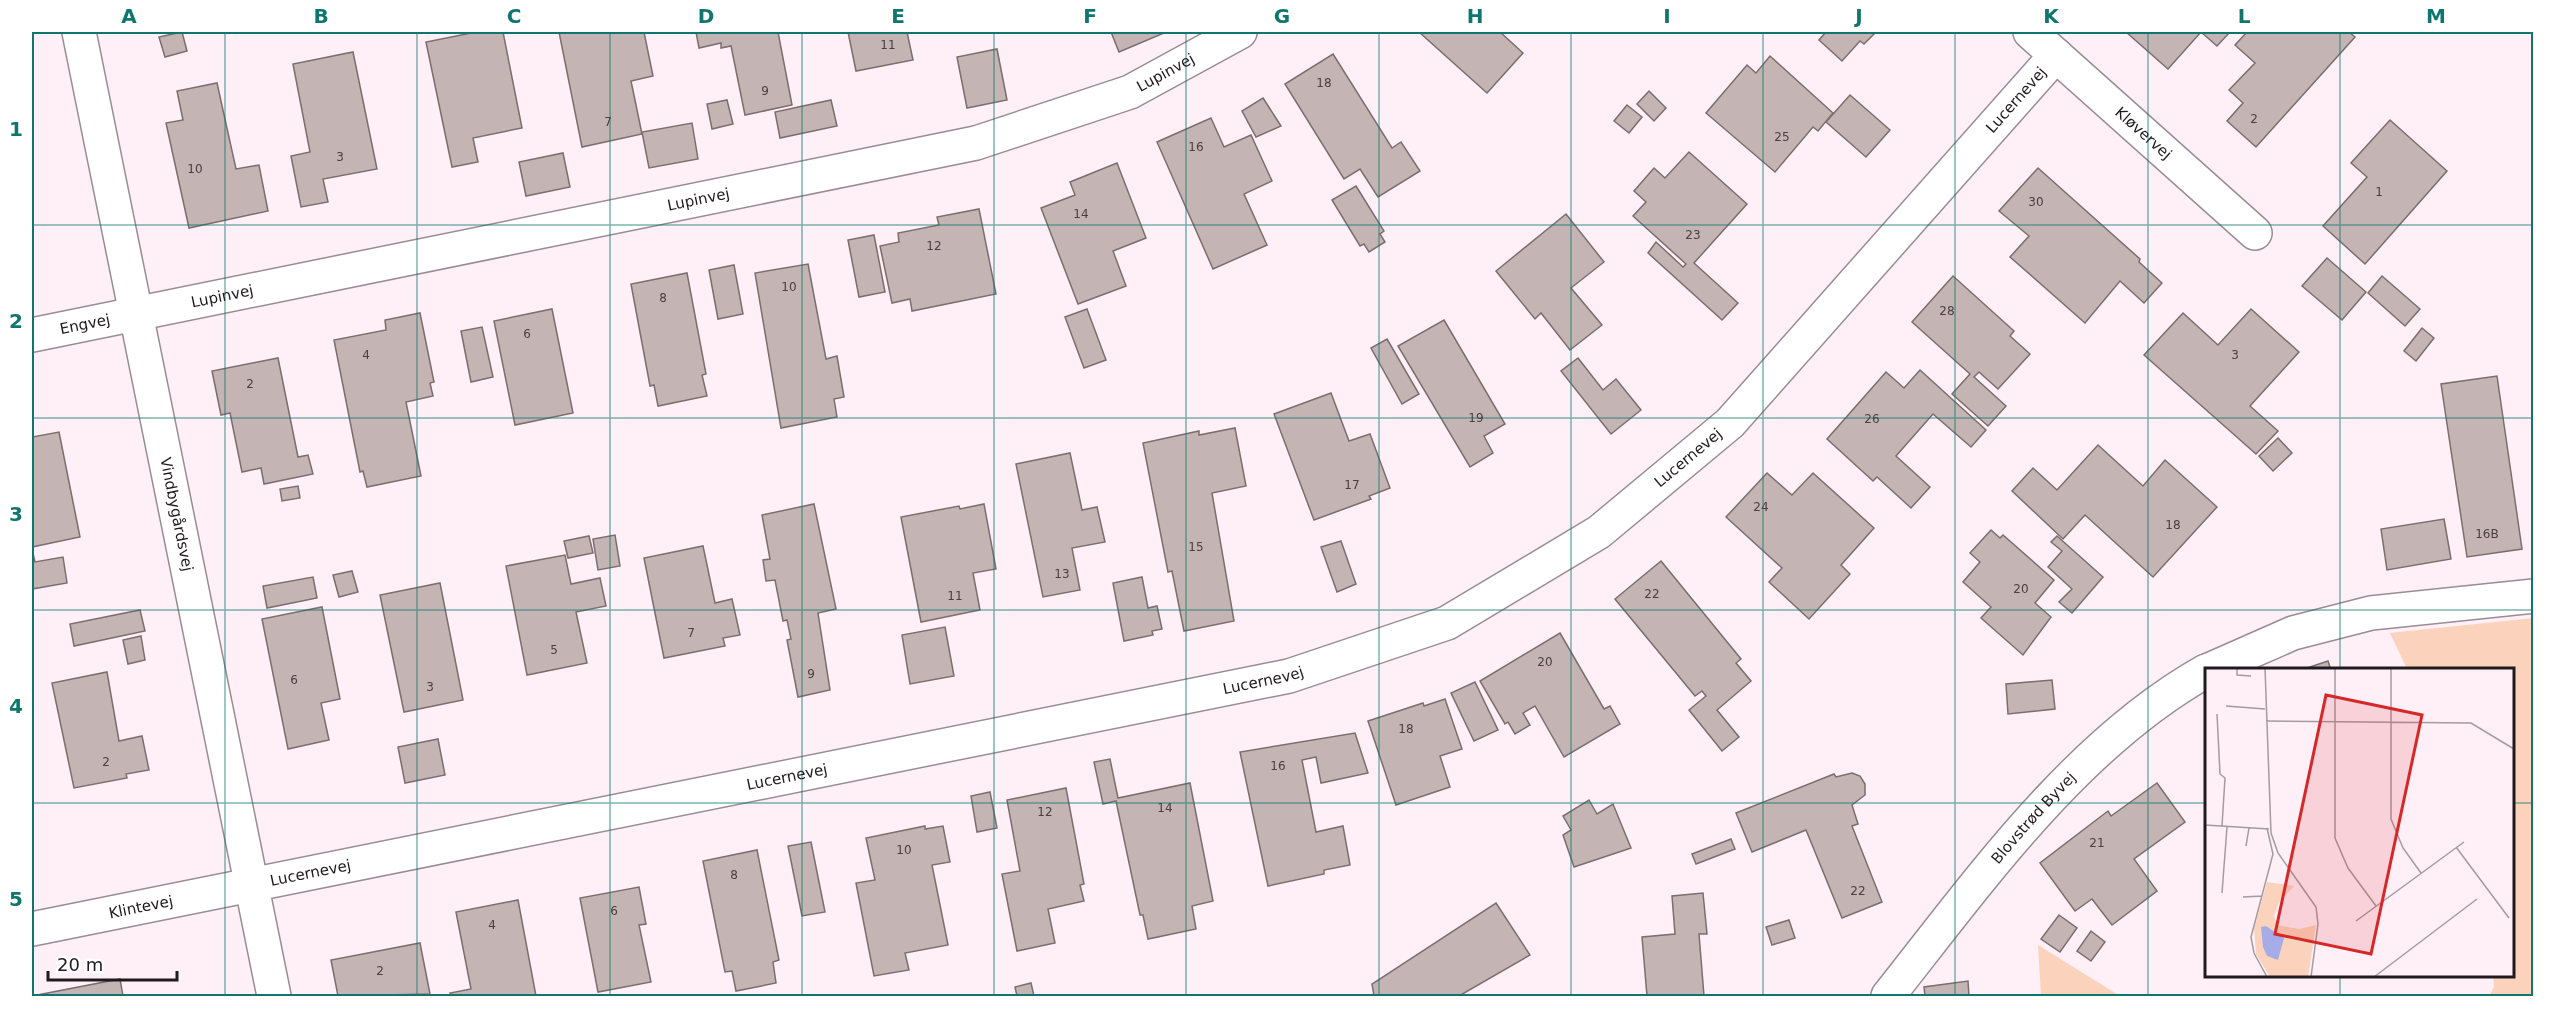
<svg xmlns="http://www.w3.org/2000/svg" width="2565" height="1028" viewBox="0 0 2565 1028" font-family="'DejaVu Sans',sans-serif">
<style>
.green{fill:#fbd3bc}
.building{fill:#c4b4b3;stroke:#7c6e6e;stroke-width:1.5}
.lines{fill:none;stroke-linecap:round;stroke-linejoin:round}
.minor-casing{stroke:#9a8c93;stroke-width:36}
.minor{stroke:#fff;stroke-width:33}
.grid{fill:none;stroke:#0f766e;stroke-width:1.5;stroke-opacity:0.55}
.labels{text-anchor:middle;stroke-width:6;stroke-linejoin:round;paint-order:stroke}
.number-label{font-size:12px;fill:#484042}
.street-label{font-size:15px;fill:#1f1a1c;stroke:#fff}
.inset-road{fill:none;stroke:#a59aa0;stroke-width:1.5}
.view{fill:#d62828;fill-opacity:0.15;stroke:#d62828;stroke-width:3}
.inset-edge{fill:none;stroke:#1f1a1c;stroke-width:3}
.neatline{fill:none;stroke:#0f766e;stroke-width:2}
.grid-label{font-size:20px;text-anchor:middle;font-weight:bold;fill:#0f766e}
</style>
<rect width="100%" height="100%" fill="#fff0f8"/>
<!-- green -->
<g class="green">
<polygon points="2533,618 2533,996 2489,996 2494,987 2493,976 2512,976 2512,670 2407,669 2390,633"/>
<polygon points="2038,945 2120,996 2041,996"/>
</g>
<!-- building -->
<g class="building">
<polygon points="182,32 187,51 165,57 159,37"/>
<polygon points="476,32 503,32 522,128 473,138 478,162 452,167 426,42"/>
<polygon points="559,32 644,32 653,76 631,81 642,134 582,147"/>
<polygon points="696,32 778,32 792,105 745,115 731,46 721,48 721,43 699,48"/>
<polygon points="848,32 907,32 913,60 856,71"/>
<polygon points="1111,32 1163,32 1164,33 1119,52"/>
<polygon points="1419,32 1500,32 1523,53 1487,93"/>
<polygon points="1826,32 1876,32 1864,44 1860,41 1842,61 1819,40"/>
<polygon points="2126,32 2230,32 2217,46 2201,32 2168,69"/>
<polygon points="2247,32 2349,32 2355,37 2256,147 2227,121 2243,103 2229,90 2255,63 2235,45"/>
<polygon points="997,49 1007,100 967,108 957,57"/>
<polygon points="353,52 377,169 323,179 328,202 301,207 291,156 310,152 293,64"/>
<polygon points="1333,54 1392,148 1401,142 1420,171 1378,197 1360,169 1344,179 1285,84"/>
<polygon points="1770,56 1833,113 1818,131 1813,127 1775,172 1706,113 1747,65 1756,73"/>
<polygon points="217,83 236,169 259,165 268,211 189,228 166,123 183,120 177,91"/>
<polygon points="1649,91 1666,108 1654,121 1637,104"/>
<polygon points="1850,95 1890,130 1866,157 1826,122"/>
<polygon points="1263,98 1281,126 1256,137 1242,111"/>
<polygon points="727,100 733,124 712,129 707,104"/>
<polygon points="831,100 837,126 780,138 775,112"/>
<polygon points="1627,105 1642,117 1629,133 1614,121"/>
<polygon points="1211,118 1224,147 1251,135 1272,181 1244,194 1267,245 1213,269 1157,142"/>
<polygon points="2390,120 2447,171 2365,264 2323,226 2367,177 2351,163"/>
<polygon points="692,123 698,159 649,168 642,132"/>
<polygon points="1689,152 1747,204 1694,263 1738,303 1722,320 1648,253 1656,242 1683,267 1686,264 1633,216 1646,202 1634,191 1654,168 1665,178"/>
<polygon points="563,153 570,187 526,196 519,162"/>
<polygon points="1117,163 1146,238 1113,251 1126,286 1078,304 1041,208 1075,195 1070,182"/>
<polygon points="2038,168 2140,259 2139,262 2162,283 2144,303 2120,281 2085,323 2010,257 2029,236 1999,211"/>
<polygon points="1356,186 1384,231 1380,234 1385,242 1369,252 1364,244 1360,246 1332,200"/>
<polygon points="979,209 996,294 912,311 910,299 892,303 880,246 899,242 898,233 939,225 937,217"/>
<polygon points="1566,214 1604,262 1571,288 1602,325 1570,350 1541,313 1535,319 1496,271"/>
<polygon points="874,235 885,292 859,297 848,240"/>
<polygon points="2327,258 2366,292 2342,320 2302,286"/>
<polygon points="808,264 826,359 837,356 844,397 834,399 837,417 781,428 755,273"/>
<polygon points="734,265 743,314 718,319 709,270"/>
<polygon points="687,273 706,374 702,375 707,396 658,406 654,385 650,386 631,284"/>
<polygon points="1953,276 2014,331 2010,336 2030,354 1998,389 1979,372 1974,377 2006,406 1988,426 1952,394 1970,374 1912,322"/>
<polygon points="2382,276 2420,309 2405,326 2368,293"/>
<polygon points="552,309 573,413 515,425 494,321"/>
<polygon points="1087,309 1106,360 1084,368 1065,317"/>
<polygon points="2251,309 2299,352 2250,406 2278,431 2256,454 2144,355 2183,313 2218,345"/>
<polygon points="420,313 434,382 430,383 433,396 406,402 421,476 367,487 363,471 360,472 334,340 386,330 385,320"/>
<polygon points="1444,320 1505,424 1484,436 1493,453 1470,467 1398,346"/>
<polygon points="482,327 493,377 471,382 461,331"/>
<polygon points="2422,328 2434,338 2416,361 2404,351"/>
<polygon points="1387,339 1419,394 1402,404 1371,348"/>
<polygon points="278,358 298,457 308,455 313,474 264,484 261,468 242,472 230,413 221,415 212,371"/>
<polygon points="1578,358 1603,390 1616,379 1641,410 1611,434 1561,371"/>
<polygon points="1920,370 1986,430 1971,447 1933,414 1896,456 1930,487 1911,508 1877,477 1873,481 1827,439 1886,372 1904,388"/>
<polygon points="2497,376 2522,549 2467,557 2441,384"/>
<polygon points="1331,393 1349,441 1370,434 1390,488 1369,496 1371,499 1314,520 1274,414"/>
<polygon points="1235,428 1246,486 1212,493 1234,621 1184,631 1172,571 1168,572 1143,443 1199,431 1199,435"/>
<polygon points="59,432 80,537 32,547 32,437"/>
<polygon points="2278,438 2292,453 2273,471 2259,456"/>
<polygon points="2098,445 2143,486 2165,460 2217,507 2153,577 2085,515 2063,539 2012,491 2033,468 2057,490"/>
<polygon points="1070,453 1082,510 1097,507 1105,542 1072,548 1080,590 1043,597 1016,464"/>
<polygon points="1767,473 1792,495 1813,473 1874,528 1841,565 1850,574 1809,619 1769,582 1782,568 1726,517"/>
<polygon points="298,486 300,498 282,501 280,489"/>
<polygon points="814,504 836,609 818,613 830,690 798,697 787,640 791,639 787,620 783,621 775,580 766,581 763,560 770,559 762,515"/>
<polygon points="984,504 996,569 973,573 980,610 921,622 901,517 959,506 960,509"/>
<polygon points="2444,519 2451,559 2387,570 2381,529"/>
<polygon points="1991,530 2000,538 2003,535 2054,580 2035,603 2051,617 2023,655 1981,618 1991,607 1963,582 1980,562 1970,553"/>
<polygon points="615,535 620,566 598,570 593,539"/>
<polygon points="589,536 593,553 568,558 564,541"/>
<polygon points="2057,536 2103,577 2072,613 2059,602 2072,589 2048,567 2062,551 2051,542"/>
<polygon points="1341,541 1356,584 1337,592 1321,547"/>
<polygon points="703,546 715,603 732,599 740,635 723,638 725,646 664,658 644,558"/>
<polygon points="32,549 35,562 63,557 67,583 32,589"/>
<polygon points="565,555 571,584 600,578 606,606 576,612 587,663 527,675 506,566"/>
<polygon points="1661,561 1741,659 1736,663 1751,681 1717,710 1739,737 1722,751 1689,710 1706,696 1702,691 1695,696 1615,599"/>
<polygon points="352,571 358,592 339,597 333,575"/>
<polygon points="313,577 317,598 267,608 263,586"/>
<polygon points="1142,577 1148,608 1157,606 1162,629 1152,631 1153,635 1124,641 1113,583"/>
<polygon points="440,583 463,700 404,712 380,595"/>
<polygon points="322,607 340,699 321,703 329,740 288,749 262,619"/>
<polygon points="140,610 145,631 74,646 70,624"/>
<polygon points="945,627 954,676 910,684 902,635"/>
<polygon points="1560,633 1604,709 1610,706 1620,724 1564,757 1535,706 1523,713 1530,725 1515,734 1508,722 1505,724 1480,681"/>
<polygon points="141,636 145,660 128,664 123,640"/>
<polygon points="2328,661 2331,670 2301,670"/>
<polygon points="107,672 119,741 142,736 149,770 126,774 127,778 74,788 52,683"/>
<polygon points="2052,680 2055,709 2008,714 2006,684"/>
<polygon points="1475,682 1498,730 1474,741 1451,693"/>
<polygon points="1445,699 1462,749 1440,756 1450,787 1396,805 1368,721 1423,703 1424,706"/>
<polygon points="1355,733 1368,773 1321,783 1316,757 1302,760 1316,832 1343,826 1350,865 1324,870 1324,874 1268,886 1240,752"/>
<polygon points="438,739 445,775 405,783 398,747"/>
<polygon points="1110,759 1118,798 1190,783 1213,901 1192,906 1196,929 1148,939 1143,915 1140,915 1116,801 1103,804 1094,762"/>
<polygon points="1852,773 1860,776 1865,784 1865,795 1852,805 1858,824 1852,826 1882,902 1842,918 1806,830 1752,852 1736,813 1834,774 1836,777"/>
<polygon points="2157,783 2185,822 2134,859 2157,891 2112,925 2092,899 2075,911 2040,863 2108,811 2111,816"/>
<polygon points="1066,788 1084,884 1080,885 1084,901 1048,909 1055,943 1017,951 1002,874 1020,871 1007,800"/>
<polygon points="990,792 997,828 977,832 971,796"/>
<polygon points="1589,800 1597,814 1613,804 1631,848 1574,867 1563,835 1571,830 1563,816"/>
<polygon points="925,826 925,829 943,826 950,862 932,865 948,945 905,953 909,970 874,976 856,883 875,880 866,838"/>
<polygon points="1731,839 1735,849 1696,864 1692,854"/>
<polygon points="811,842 825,912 802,916 788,846"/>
<polygon points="757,850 779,960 773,962 776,983 736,991 732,971 725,972 703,861"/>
<polygon points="639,887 646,924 639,925 651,982 598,992 580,898"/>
<polygon points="1703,893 1707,934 1699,934 1704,996 1647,996 1642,937 1675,934 1672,896"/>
<polygon points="518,900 536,996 451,996 450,993 471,989 456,912"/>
<polygon points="1496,903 1530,955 1459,996 1374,996 1372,984"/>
<polygon points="2059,915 2077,928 2060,952 2041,939"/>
<polygon points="1789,920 1795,938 1772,945 1766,927"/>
<polygon points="2091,931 2105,942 2091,961 2077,951"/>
<polygon points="420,943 430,994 338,996 331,960"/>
<polygon points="120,979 123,996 32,996"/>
<polygon points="1968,981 1969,996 1925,996 1924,987"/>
<polygon points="1031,983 1034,996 1017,996 1015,987"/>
</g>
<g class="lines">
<defs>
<g id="minor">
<path id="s1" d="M79 32 274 996"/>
<path id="s2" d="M2030 32 2255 233"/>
<path id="s3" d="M32 335 976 143 1130 92 1240 32"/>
<polyline points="2209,670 2293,633 2371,613 2534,596"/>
<path id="s4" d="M32 929 1289 676 1447 623 1599 532 1730 423 2056 55"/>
<path id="s5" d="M1888 996C1979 881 2076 744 2206 671"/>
</g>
</defs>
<!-- minor casing -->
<use href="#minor" class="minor-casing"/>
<!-- minor -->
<use href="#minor" class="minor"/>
</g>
<!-- grid -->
<path class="grid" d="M225 32V996M417 32V996M610 32V996M802 32V996M994 32V996M1186 32V996M1379 32V996M1571 32V996M1763 32V996M1955 32V996M2148 32V996M2340 32V670M32 225H2534M32 418H2534M32 610H2534M32 803H2206M2512 803H2534M2340 976V996"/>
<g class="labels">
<!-- number labels -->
<g class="number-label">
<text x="888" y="49">11</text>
<text x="1324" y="87">18</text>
<text x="765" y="95">9</text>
<text x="2254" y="123">2</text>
<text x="608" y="126">7</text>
<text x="1782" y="141">25</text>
<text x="1196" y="151">16</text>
<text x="340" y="161">3</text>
<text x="195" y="173">10</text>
<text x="2379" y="196">1</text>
<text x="2036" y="206">30</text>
<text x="1081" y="218">14</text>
<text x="1693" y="239">23</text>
<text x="934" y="250">12</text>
<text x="789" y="291">10</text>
<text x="663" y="302">8</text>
<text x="1947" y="315">28</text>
<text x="527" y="338">6</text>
<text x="366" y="359">4</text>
<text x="2235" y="359">3</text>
<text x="250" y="388">2</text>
<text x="1476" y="422">19</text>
<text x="1872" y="423">26</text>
<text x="1352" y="489">17</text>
<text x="1761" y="511">24</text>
<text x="2173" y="529">18</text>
<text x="2487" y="538">16B</text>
<text x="1196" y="551">15</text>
<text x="1062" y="578">13</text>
<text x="2021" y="593">20</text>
<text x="1652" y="598">22</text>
<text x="955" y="600">11</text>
<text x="691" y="637">7</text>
<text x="554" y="654">5</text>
<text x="1545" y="666">20</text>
<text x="811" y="678">9</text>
<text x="294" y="684">6</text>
<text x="430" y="691">3</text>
<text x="1406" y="733">18</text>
<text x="106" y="766">2</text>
<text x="1278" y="770">16</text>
<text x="1165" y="812">14</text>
<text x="1045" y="816">12</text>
<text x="2097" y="847">21</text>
<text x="904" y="854">10</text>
<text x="734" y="879">8</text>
<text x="1858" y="895">22</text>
<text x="614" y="915">6</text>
<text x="492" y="929">4</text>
<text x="380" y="975">2</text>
</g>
<!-- street labels -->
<g class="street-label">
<text dy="5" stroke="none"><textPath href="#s3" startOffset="1166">Lupinvej</textPath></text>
<text dy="5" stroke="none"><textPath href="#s4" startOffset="2228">Lucernevej</textPath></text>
<text dy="5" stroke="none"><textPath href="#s2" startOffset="152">Kløvervej</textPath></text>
<text dy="5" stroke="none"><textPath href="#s3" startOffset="680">Lupinvej</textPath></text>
<text dy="5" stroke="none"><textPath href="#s3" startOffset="194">Lupinvej</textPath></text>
<text dy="5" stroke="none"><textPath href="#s3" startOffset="54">Engvej</textPath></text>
<text dy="5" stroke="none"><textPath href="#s4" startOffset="1742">Lucernevej</textPath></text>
<text dy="5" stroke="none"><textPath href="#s1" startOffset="492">Vindbygårdsvej</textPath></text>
<text dy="5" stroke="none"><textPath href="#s4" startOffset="1256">Lucernevej</textPath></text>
<text dy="5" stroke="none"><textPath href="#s4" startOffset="770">Lucernevej</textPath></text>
<text dy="5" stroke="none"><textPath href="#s5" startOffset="230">Blovstrød Byvej</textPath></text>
<text dy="5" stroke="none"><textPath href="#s4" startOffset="284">Lucernevej</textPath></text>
<text dy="5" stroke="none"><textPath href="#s4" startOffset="111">Klintevej</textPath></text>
</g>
</g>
<!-- overview -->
<g transform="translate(2205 668)">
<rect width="309" height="309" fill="#fff0f8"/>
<path d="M62 214 89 218 74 234 69 248 72 257 94 261 111 257 103 309H65L51 286 49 261Z" fill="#fbd3bc"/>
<path d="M61 258 79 270 73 292 62 288 58 279 56 259Z" fill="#a5ace7"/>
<path class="inset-road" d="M32 0V7L46 8M60 0 66 165 73 185 111 239 113 256 106 309M130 0V170L143 200 171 238M186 0V151L198 180 216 205M21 38 60 41M12 46 15 106 20 110 17 158M61 53 266 55 309 81M0 157 64 161M62 160 68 186 46 269 49 285 62 309M41 178 44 160M251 179 304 250M17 225 22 159M38 229 57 228M151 253 259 174M169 309 272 231"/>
<path class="view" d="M121 27 217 47 166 286 70 266Z"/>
<rect width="309" height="309" class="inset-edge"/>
</g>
<!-- border -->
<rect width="2565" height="1028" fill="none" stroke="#ffffff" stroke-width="66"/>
<!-- scale -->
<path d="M48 971v9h129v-9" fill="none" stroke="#1f1a1c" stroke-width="3"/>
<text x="57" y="971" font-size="18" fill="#1f1a1c" stroke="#ffffff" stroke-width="4.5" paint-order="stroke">20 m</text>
<rect x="33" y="33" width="2499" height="962" class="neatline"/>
<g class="grid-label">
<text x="129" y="23">A</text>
<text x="321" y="23">B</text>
<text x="514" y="23">C</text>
<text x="706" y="23">D</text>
<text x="898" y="23">E</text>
<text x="1090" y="23">F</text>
<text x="1282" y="23">G</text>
<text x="1475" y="23">H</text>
<text x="1667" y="23">I</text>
<text x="1859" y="23">J</text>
<text x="2051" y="23">K</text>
<text x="2244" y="23">L</text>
<text x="2436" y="23">M</text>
<text x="16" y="136">1</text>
<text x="16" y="328">2</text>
<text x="16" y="521">3</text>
<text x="16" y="713">4</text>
<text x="16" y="906">5</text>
</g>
</svg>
